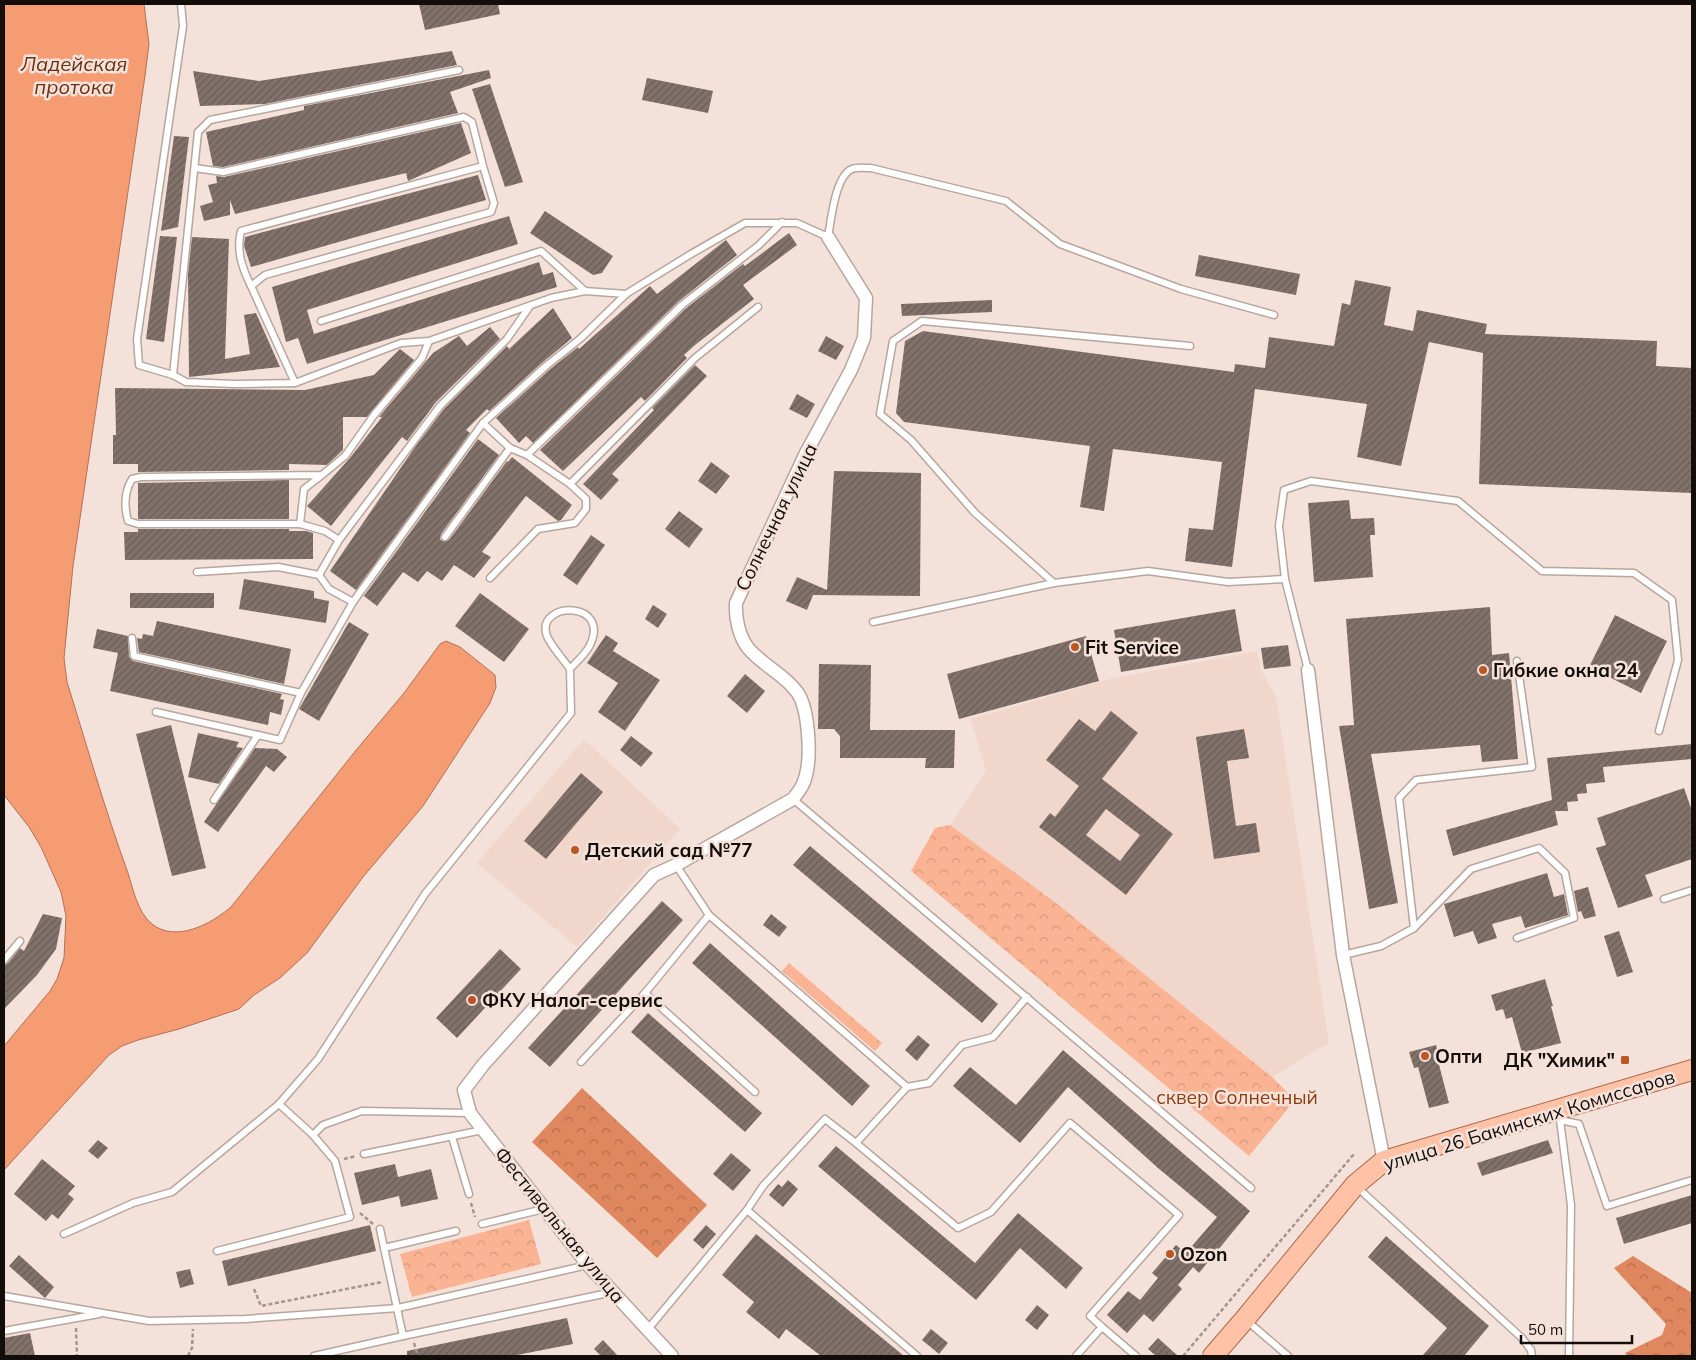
<svg xmlns="http://www.w3.org/2000/svg" width="1696" height="1360" viewBox="0 0 1696 1360" font-family="Mulish,sans-serif">
<style>
.built{fill:#f0d6cb}
.forest{fill:url(#forest-crowns)}
.park{fill:url(#park-crowns)}
.water{fill:#f69c73;stroke:#b27154}
.building{fill:url(#building-hatch);fill-rule:evenodd}
.lines{fill:none;stroke-linecap:round;stroke-linejoin:round}
.service-casing{stroke:#b7a69e;stroke-width:9}
.minor-casing{stroke:#b7a69e;stroke-width:15}
.primary-casing{stroke:#ad6849;stroke-width:22}
.path{stroke:#a2958f;stroke-width:2.5;stroke-dasharray:4 2.5;stroke-linecap:butt}
.service{stroke:#fff;stroke-width:6}
.minor{stroke:#fff;stroke-width:12}
.primary{stroke:#ffc2a6;stroke-width:20}
.poi-dot{fill:#bb5723;stroke:#f4e2da;stroke-width:2}
.labels{text-anchor:middle;stroke-width:5;stroke-linejoin:round;paint-order:stroke}
.street-label{font-size:19px;fill:#140e0b;stroke:#f4e2da}
.poi-label{font-size:19px;font-weight:bold;fill:#140e0b;stroke:#f4e2da;text-anchor:start}
.park-label{font-size:19px;fill:#8d3d10;stroke:#f4e2da}
.water-label{font-size:20px;font-style:italic;fill:#693013;stroke:#f4e2da}
</style>
<defs>
<pattern id="forest-crowns" width="20" height="18" patternUnits="userSpaceOnUse" patternTransform="scale(1.25)"><rect width="20" height="18" fill="#df875e"/><path d="M2 6a3 3 0 1 1 6 0M12 15a3 3 0 1 1 6 0" fill="none" stroke="#b46d4c"/></pattern>
<pattern id="park-crowns" width="20" height="18" patternUnits="userSpaceOnUse" patternTransform="scale(1.25)"><rect width="20" height="18" fill="#fab393"/><path d="M2 6a3 3 0 1 1 6 0M12 15a3 3 0 1 1 6 0" fill="none" stroke="#d5997d"/></pattern>
<pattern id="building-hatch" width="6" height="6" patternUnits="userSpaceOnUse" patternTransform="scale(1.25)"><rect width="6" height="6" fill="#82726b"/><path d="M-1 1l2-2M0 6l6-6M5 7l2-2" fill="none" stroke="#695c56"/></pattern>
</defs>
<rect width="100%" height="100%" fill="#f4e2da"/>
<!-- built -->
<g class="built">
<polygon points="1257,651 1261,670 1276,697 1329,1043 1272,1077 1056,903 950,825 986,771 971,719 1110,679"/>
<polygon points="584,739 680,829 577,947 477,863"/>
</g>
<!-- forest -->
<g class="forest">
<polygon points="582,1088 707,1205 657,1258 532,1142"/>
<polygon points="1633,1256 1692,1293 1692,1356 1627,1356 1625,1353 1662,1335 1666,1324 1614,1268"/>
</g>
<!-- park -->
<g class="park">
<polygon points="950,825 1056,903 1272,1077 1295,1100 1249,1156 911,871 935,828"/>
<polygon points="789,963 882,1043 875,1051 782,971"/>
<polygon points="529,1220 541,1264 412,1297 400,1254"/>
</g>
<!-- water -->
<path class="water" d="M4 4H144L149 44 145 76 73 566 64 658 67 682C87 746 105 810 128 873 133 889 138 913 152 924 176 943 211 924 231 907L357 749 404 693 440 644 446 641 460 647 495 675 496 687 490 703 423 806 363 877 307 953 280 978 254 995 239 1009 179 1029 138 1040 122 1046 109 1055 4 1170V1046L50 991 57 979 64 958 66 916 61 892 41 847 29 827 4 795Z"/>
<!-- building -->
<g class="building">
<polygon points="419,4 498,4 500,14 425,30"/>
<polygon points="452,51 457,65 265,104 200,106 193,71 259,81"/>
<polygon points="489,70 491,78 450,92 458,113 223,167 213,166 206,132 304,110 304,106"/>
<polygon points="647,78 713,91 708,113 642,100"/>
<polygon points="490,84 523,182 505,187 472,89"/>
<polygon points="461,123 471,153 408,181 406,173 235,214 230,200 230,215 204,221 200,206 213,202 208,185 217,183 216,176 224,177"/>
<polygon points="174,136 189,137 178,227 161,231"/>
<polygon points="478,175 486,200 251,267 244,246 245,237"/>
<polygon points="545,211 613,256 602,273 593,275 530,233"/>
<polygon points="509,216 518,244 307,310 314,334 539,262 543,275 553,272 557,287 307,364 298,338 286,342 272,287"/>
<polygon points="789,233 797,245 743,285 754,299 695,345 684,355 687,358 645,401 641,397 563,471 540,450 685,309 743,264 745,266"/>
<polygon points="160,236 177,237 164,342 146,339"/>
<polygon points="192,237 229,239 225,359 250,354 244,315 256,313 280,367 189,377 188,273"/>
<polygon points="726,240 737,255 679,301 533,443 526,436 519,443 496,418 549,370 578,347 579,349 650,286 657,294"/>
<polygon points="1199,255 1300,274 1296,295 1195,276"/>
<polygon points="1355,280 1391,287 1384,325 1413,331 1417,310 1487,324 1485,334 1657,341 1656,366 1692,368 1692,493 1479,484 1483,353 1429,342 1401,466 1357,457 1367,404 1255,389 1232,567 1185,561 1189,528 1213,530 1222,462 1113,449 1104,511 1080,507 1090,446 904,422 896,413 905,341 923,331 1234,372 1235,364 1265,368 1269,337 1334,346 1342,303 1350,305"/>
<polygon points="992,300 992,312 902,316 901,304"/>
<polygon points="553,308 572,338 543,362 489,411 487,409 466,430 470,433 356,590 330,571 415,447 444,409 507,346 509,349"/>
<polygon points="490,327 500,339 436,402 407,441 402,437 331,526 307,506 349,459 382,417 379,417 433,353 459,336 467,346"/>
<polygon points="826,336 844,346 836,360 818,351"/>
<polygon points="400,349 414,360 367,417 343,417 343,450 327,465 289,464 289,470 138,472 138,464 113,464 113,435 116,435 115,388 305,390 374,375"/>
<polygon points="695,365 707,376 612,474 619,480 601,500 583,484 654,410 652,408"/>
<polygon points="797,394 815,404 807,418 789,409"/>
<polygon points="478,439 499,455 441,534 440,539 442,541 449,540 507,461 508,462 512,457 572,505 561,520 558,521 526,496 482,552 491,557 474,578 454,565 442,581 427,571 418,582 403,572 377,606 364,596"/>
<polygon points="711,462 730,476 716,494 698,481"/>
<polygon points="834,471 921,473 920,596 813,595 807,610 786,601 797,577 827,590"/>
<polygon points="289,480 289,519 138,519 138,483"/>
<polygon points="1349,500 1351,519 1374,518 1375,535 1370,535 1373,577 1314,582 1308,503"/>
<polygon points="679,511 703,529 689,548 665,529"/>
<polygon points="138,529 289,529 289,531 306,531 313,533 313,559 125,560 124,532 138,532"/>
<polygon points="591,535 605,545 577,585 563,575"/>
<polygon points="244,579 314,591 314,598 329,601 326,623 239,609"/>
<rect x="130" y="593" width="84" height="15"/>
<polygon points="480,593 529,629 504,662 455,626"/>
<polygon points="653,605 667,614 658,628 645,619"/>
<polygon points="1490,607 1492,655 1509,653 1518,759 1482,762 1480,745 1371,754 1398,903 1369,909 1339,726 1354,725 1346,619"/>
<polygon points="1235,609 1242,651 1121,672 1114,630"/>
<polygon points="1615,615 1667,641 1641,693 1589,667"/>
<polygon points="157,621 291,649 284,684 139,652 137,638 142,639 143,634 153,636"/>
<polygon points="349,622 369,634 319,721 299,709"/>
<polygon points="97,629 128,636 129,657 133,661 282,694 280,699 284,700 281,715 270,712 268,725 110,691 118,653 93,648"/>
<polygon points="606,635 618,643 613,651 660,680 625,731 598,712 618,683 587,663"/>
<polygon points="1086,636 1099,681 959,719 947,674"/>
<polygon points="1288,645 1291,666 1264,669 1261,648"/>
<polygon points="819,664 871,665 870,730 955,730 954,768 925,768 926,758 840,758 840,736 834,729 818,729"/>
<polygon points="745,674 765,691 747,713 727,696"/>
<path d="M1111 711 1138 733 1102 779 1173 834 1126 895 1039 827 1050 813 1055 817 1079 786 1046 760 1079 719 1095 731ZM1106 809 1140 835 1120 861 1086 835Z"/>
<polygon points="171,725 206,868 172,876 136,734"/>
<polygon points="1244,729 1249,758 1227,761 1236,826 1256,823 1260,852 1214,859 1196,737"/>
<polygon points="198,733 239,742 236,747 243,748 219,784 188,777"/>
<polygon points="631,736 653,753 641,767 620,750"/>
<polygon points="1692,744 1692,759 1603,767 1605,782 1586,784 1587,793 1577,794 1578,801 1567,802 1568,811 1555,811 1558,825 1453,856 1446,830 1552,800 1547,758"/>
<polygon points="255,748 277,749 287,757 274,772 266,766 218,832 204,822"/>
<polygon points="581,773 603,792 546,859 524,841"/>
<polygon points="1684,788 1692,811 1692,859 1645,875 1653,896 1618,908 1596,848 1606,845 1597,818"/>
<polygon points="810,846 998,1004 982,1023 793,865"/>
<polygon points="1547,873 1554,897 1564,894 1568,915 1525,928 1521,916 1492,924 1497,938 1478,944 1473,931 1454,937 1444,904"/>
<polygon points="1588,887 1596,916 1584,919 1581,911 1578,912 1574,891"/>
<polygon points="662,901 683,920 550,1067 528,1048"/>
<polygon points="43,914 62,918 56,949 37,975 4,1009 4,965 8,963 20,948 24,951"/>
<polygon points="771,914 787,927 779,937 763,925"/>
<polygon points="1619,931 1633,972 1617,977 1604,936"/>
<polygon points="710,943 870,1086 852,1106 692,963"/>
<polygon points="500,949 521,969 457,1038 436,1018"/>
<polygon points="1545,979 1553,1006 1551,1006 1561,1043 1522,1053 1512,1017 1506,1019 1503,1009 1496,1011 1491,995"/>
<polygon points="648,1013 762,1113 745,1132 631,1032"/>
<polygon points="918,1035 930,1045 917,1061 905,1050"/>
<polygon points="1436,1045 1440,1061 1438,1061 1449,1103 1429,1108 1418,1067 1414,1068 1409,1052"/>
<polygon points="1063,1050 1250,1211 1199,1273 1193,1267 1178,1285 1182,1289 1153,1322 1144,1314 1127,1333 1107,1315 1128,1291 1140,1300 1158,1278 1152,1273 1176,1245 1186,1253 1217,1217 1158,1168 1068,1087 1020,1143 953,1086 970,1067 1016,1105"/>
<polygon points="98,1140 108,1148 98,1159 88,1151"/>
<polygon points="1548,1140 1553,1153 1482,1176 1477,1163"/>
<polygon points="836,1146 975,1263 1018,1213 1083,1268 1066,1289 1020,1248 976,1300 818,1166"/>
<polygon points="731,1153 751,1170 733,1191 713,1174"/>
<polygon points="42,1159 75,1186 68,1194 74,1199 58,1219 52,1214 46,1221 14,1194"/>
<polygon points="395,1164 398,1177 431,1169 438,1199 401,1207 399,1196 362,1205 354,1173"/>
<polygon points="788,1180 798,1189 783,1207 769,1195 778,1184 782,1187"/>
<polygon points="1692,1195 1692,1223 1624,1244 1616,1218"/>
<polygon points="370,1225 376,1251 228,1286 222,1261"/>
<polygon points="706,1225 716,1234 703,1249 693,1240"/>
<polygon points="756,1234 904,1356 821,1356 786,1329 779,1339 746,1312 754,1302 722,1275"/>
<polygon points="1386,1236 1489,1326 1464,1356 1422,1356 1447,1328 1368,1257"/>
<polygon points="19,1255 54,1287 45,1298 9,1266"/>
<polygon points="190,1269 194,1284 180,1288 176,1272"/>
<polygon points="1037,1305 1049,1315 1037,1330 1025,1320"/>
<polygon points="567,1318 573,1344 512,1356 407,1356 407,1351"/>
<polygon points="931,1329 948,1343 939,1354 922,1340"/>
<polygon points="30,1333 35,1356 4,1356 4,1338"/>
<polygon points="1158,1338 1178,1356 1156,1356 1148,1349"/>
<polygon points="603,1340 618,1356 601,1356 594,1349"/>
</g>
<g class="lines">
<defs>
<g id="service">
<polyline points="181,4 183,26 137,339 139,365 173,375 186,382 234,384 295,383 401,343 429,341 551,298 585,291 626,294"/>
<path d="M195 168 223 172 464 117 472 122 483 166 241 231C236 250 242 268 251 286L265 275 491 212 494 203 483 166"/>
<polyline points="251,286 295,383"/>
<polyline points="321,321 541,251 585,291"/>
<polyline points="173,375 198,132 210,120 459,70"/>
<polyline points="483,423 510,448 527,455 570,484 586,499 586,509 575,523 538,529 490,578"/>
<polyline points="527,455 682,305 759,245 782,222"/>
<path d="M322 475 304 489 300 524H138L128 521C124 506 124 492 132 479L141 477 322 475 345 456 374 415 422 358 429 341"/>
<polyline points="570,484 695,358 758,307"/>
<polyline points="300,524 325,531 339,540"/>
<polyline points="445,537 510,448"/>
<polyline points="197,572 278,567 319,575 339,540 440,406 507,339 530,306"/>
<polyline points="319,575 329,589 353,602"/>
<polyline points="1054,583 975,513 911,440 880,414 893,341 922,321 1190,346"/>
<polyline points="873,622 1054,583 1148,571 1228,582 1285,579"/>
<polyline points="132,638 134,656 301,693"/>
<polyline points="1308,670 1285,579 1279,526 1284,490 1311,481 1458,501 1542,571 1634,573 1672,600 1678,660 1659,731"/>
<polyline points="156,712 258,735"/>
<polyline points="793,799 1251,1188"/>
<path d="M214 800 258 735 280 740 301 693 353 602 483 423 546 366 581 338 626 294 691 254 745 223H797L828 237C831 221 835 176 852 169 857 167 866 168 871 168L1006 201 1060 244 1181 289 1274 315"/>
<polyline points="676,865 709,915 907,1087"/>
<polyline points="1664,899 1692,890"/>
<polyline points="709,915 645,993 755,1092"/>
<polyline points="1414,928 1471,869 1539,848 1565,873 1574,918 1517,938"/>
<polyline points="1343,955 1381,946 1414,928 1399,798 1416,780 1532,767 1517,661"/>
<polyline points="4,960 20,941"/>
<polyline points="581,1062 645,993"/>
<path d="M279 1104 318 1059 425 894 571 713 570 669C576 662 586 654 590 645 611 601 539 601 546 633 548 643 564 660 570 669"/>
<polyline points="1557,1111 1560,1120 1571,1205 1569,1356"/>
<polyline points="1560,1120 1579,1124 1607,1206 1692,1180"/>
<polyline points="452,1137 469,1194"/>
<polyline points="856,1143 958,1228 991,1212 1070,1123 1179,1215 1090,1316 1102,1327 1076,1356"/>
<polyline points="364,1154 483,1130"/>
<polyline points="1358,1188 1522,1338 1531,1350 1532,1356"/>
<polyline points="747,1210 917,1356"/>
<polyline points="482,1224 544,1209"/>
<polyline points="64,1234 133,1203 172,1192 279,1104 313,1135"/>
<polyline points="384,1248 456,1231"/>
<polyline points="217,1251 350,1217 335,1161 313,1135 323,1125 362,1111 470,1113"/>
<polyline points="4,1296 149,1321 245,1319 398,1308 588,1265"/>
<polyline points="1246,1320 1288,1356"/>
<polyline points="1102,1327 1136,1356"/>
<polyline points="648,1329 747,1210 763,1186 825,1119 856,1143 907,1087 929,1083 962,1045 993,1037 1027,997"/>
<polyline points="4,1331 99,1314"/>
<polyline points="403,1336 613,1292"/>
<polyline points="314,1356 403,1336 380,1229"/>
</g>
<g id="minor">
<polyline points="1308,670 1343,955 1384,1161"/>
<path d="M672 1356 588 1265 470 1113 464 1090 483 1065 654 875 676 865 793 799C799 791 804 785 806 775 811 756 809 708 797 692 784 674 762 665 748 648 739 636 735 618 736 603L806 453 851 370 864 338 866 298 828 237"/>
</g>
<polyline id="primary" points="1213,1356 1245,1319 1355,1185 1384,1161 1692,1070"/>
</defs>
<!-- service casing -->
<use href="#service" class="service-casing"/>
<!-- minor casing -->
<use href="#minor" class="minor-casing"/>
<!-- primary casing -->
<use href="#primary" class="primary-casing"/>
<!-- path -->
<g class="path">
<polyline points="344,1159 356,1156"/>
<polyline points="471,1203 475,1217"/>
<polyline points="360,1213 373,1224"/>
<polyline points="254,1289 261,1306 382,1282"/>
<polyline points="76,1328 77,1356"/>
<polyline points="414,1343 418,1356"/>
<polyline points="188,1356 192,1348 193,1329"/>
<polyline points="1183,1356 1354,1154"/>
</g>
<!-- service -->
<use href="#service" class="service"/>
<!-- minor -->
<use href="#minor" class="minor"/>
<!-- primary -->
<use href="#primary" class="primary"/>
</g>
<!-- markers -->
<g class="poi-dot">
<circle cx="1075" cy="647" r="5"/>
<circle cx="1483" cy="670" r="5"/>
<circle cx="575" cy="850" r="5"/>
<circle cx="472" cy="1000" r="5"/>
<circle cx="1425" cy="1056" r="5"/>
<rect x="1620" y="1055" width="10" height="10" rx="2.5"/>
<circle cx="1170" cy="1254" r="5"/>
</g>
<g class="labels">
<!-- street labels -->
<g class="street-label">
<text transform="translate(776 517) rotate(-64)" y="7">Солнечная улица</text>
<text transform="translate(1529 1120) rotate(-17)" y="7">улица 26 Бакинских Комиссаров</text>
<text transform="translate(560 1225) rotate(51)" y="7">Фестивальная улица</text>
</g>
<!-- poi labels -->
<g class="poi-label">
<text x="1085" y="654">Fit Service</text>
<text x="1493" y="677">Гибкие окна 24</text>
<text x="585" y="857">Детский сад №77</text>
<text x="482" y="1007">ФКУ Налог-сервис</text>
<text x="1435" y="1063">Опти</text>
<text x="1615" y="1067" text-anchor="end">ДК "Химик"</text>
<text x="1180" y="1261">Ozon</text>
</g>
<!-- park labels -->
<g class="park-label">
<text x="1237" y="1104">сквер Солнечный</text>
</g>
<!-- water labels -->
<g class="water-label">
<text x="74" y="71">Ладейская<tspan x="74" dy="23">протока</tspan></text>
</g>
</g>
<!-- border -->
<rect width="1696" height="1360" fill="none" stroke="#140e0b" stroke-width="10"/>
<!-- scale -->
<path d="M1521 1335v8h111v-8" fill="none" stroke="#140e0b" stroke-width="2.5"/>
<text x="1528" y="1335" font-size="15" fill="#140e0b" stroke="#f4e2da" stroke-width="4" paint-order="stroke">50 m</text>
</svg>
